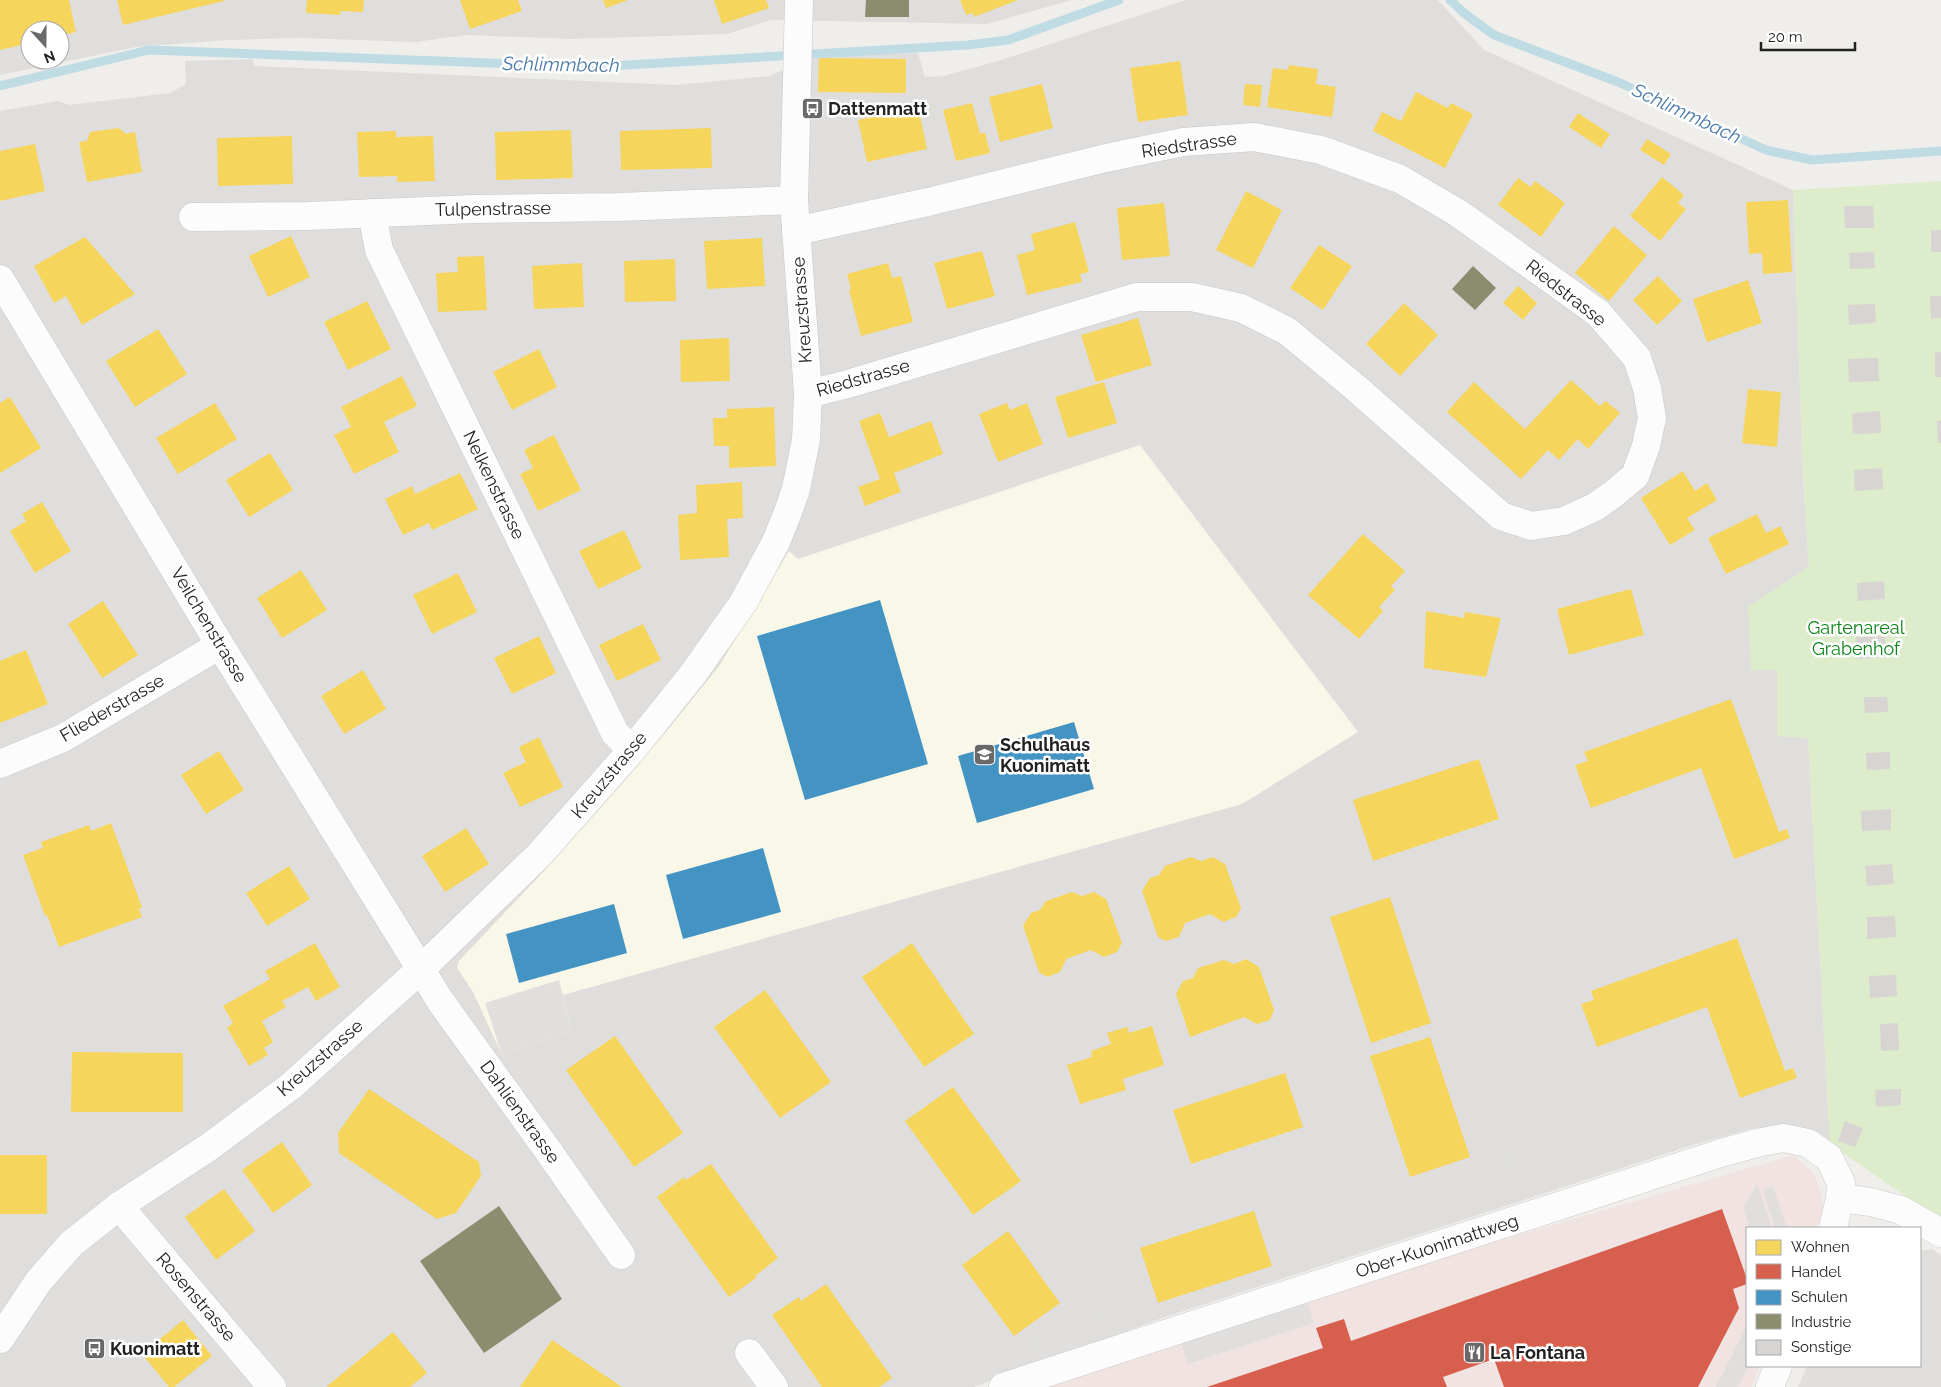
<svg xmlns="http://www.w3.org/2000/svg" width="1941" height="1387" viewBox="0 0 1941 1387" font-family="Raleway,sans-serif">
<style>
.residential{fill:#dfdedc;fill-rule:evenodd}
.commercial{fill:#f1e3e1}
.education{fill:#f8f7e8}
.grass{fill:#ddeccb}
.parking{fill:#e0dfde}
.homes{fill:#f6d55c}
.shops{fill:#d6604d}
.schools{fill:#4393c3}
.industry{fill:#8c8c6e}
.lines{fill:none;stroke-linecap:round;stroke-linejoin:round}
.stream{stroke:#bfdbe3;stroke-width:9}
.building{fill:#d7d4d2}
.minor-casing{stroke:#c9c8c7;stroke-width:29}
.minor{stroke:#fdfcfc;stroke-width:28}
.labels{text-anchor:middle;stroke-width:5;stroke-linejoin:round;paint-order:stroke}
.poi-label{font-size:18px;font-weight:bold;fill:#222;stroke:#fff;text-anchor:start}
.street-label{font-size:18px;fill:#222;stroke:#fff}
.park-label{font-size:18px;fill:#0c8416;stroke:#fff}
.water-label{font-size:19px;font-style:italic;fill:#4a7aab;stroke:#fff}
</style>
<rect width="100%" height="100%" fill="#f0eeeb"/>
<!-- residential -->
<g class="residential">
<path d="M0 0H1072L987 24 771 20 727 34 570 39 467 35 415 42 300 38 228 40 136 47 0 75ZM30 30H60V60H30Z"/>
<polygon points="1186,0 1438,0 1484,50 1793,190 1803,476 1809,567 1777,670 1777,736 1808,737 1830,1144 1773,1126 1750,1129 1696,1144 1165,1317 974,1387 0,1387 0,111 58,101 69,105 170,93 186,84 185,61 253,59 254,66 676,85 770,76 813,56 918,53 925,77 944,76 998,61"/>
</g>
<!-- commercial -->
<polygon class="commercial" points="1794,1155 1814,1174 1821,1193 1823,1211 1816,1228 1747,1228 1747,1366 1760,1366 1752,1387 1029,1387 1308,1296"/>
<!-- education -->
<polygon class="education" points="1140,445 1358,732 1242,804 563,995 572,1031 502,1055 473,992 457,968 458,962 546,869 627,778 670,727 719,666 789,551 798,559"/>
<!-- grass -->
<polygon class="grass" points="1941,181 1941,1216 1911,1200 1830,1144 1808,738 1777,736 1777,670 1751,670 1748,607 1809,567 1803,476 1793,190"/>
<!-- parking -->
<g class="parking">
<polygon points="290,790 309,819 288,833 269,803"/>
<polygon points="1320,853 1328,878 1261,901 1252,876"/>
<polygon points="559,980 572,1031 502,1055 485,1003"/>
<polygon points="1560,1071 1586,1139 1564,1147 1539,1079"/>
<polygon points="335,1075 348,1092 320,1115 307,1098"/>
<polygon points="1118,1106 1149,1191 1127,1199 1096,1113"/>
<polygon points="1506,1150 1513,1171 1427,1200 1419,1178"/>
<polygon points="1757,1184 1772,1228 1750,1228 1743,1208"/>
<polygon points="1773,1186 1787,1228 1775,1228 1763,1190"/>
<polygon points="553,1201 597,1263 560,1289 516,1228"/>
<polygon points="1352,1211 1360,1237 1318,1250 1310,1225"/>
<polygon points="1932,1249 1941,1255 1941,1387 1798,1387 1807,1366 1920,1366 1920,1251"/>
<polygon points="1306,1298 1314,1323 1188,1364 1180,1339"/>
<polygon points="1102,1313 1110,1335 1041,1359 1034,1338"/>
<polygon points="1747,1325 1748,1366 1738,1387 1716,1387"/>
<polygon points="277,1337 316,1387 286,1387 258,1352"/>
<polygon points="737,1351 762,1387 732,1387 716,1365"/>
</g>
<!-- homes -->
<g class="homes">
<polygon points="0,0 69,0 76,32 60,36 60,30 30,30 30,43 0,50"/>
<polygon points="117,0 224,0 224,1 123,25"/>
<polygon points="307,0 364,0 363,12 341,11 340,15 306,13"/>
<polygon points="460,0 518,0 522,11 470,29"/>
<polygon points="603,0 628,0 606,8"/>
<polygon points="714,0 766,0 769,8 722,24"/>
<polygon points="960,0 1018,0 974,17 973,13 966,15"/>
<polygon points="819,58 906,59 906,93 818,92"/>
<polygon points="1180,61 1188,115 1138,122 1130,68"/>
<polygon points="1289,65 1318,69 1316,84 1336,87 1332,117 1267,107 1273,68 1288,70"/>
<polygon points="1042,84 1053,128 1000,142 989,97"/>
<polygon points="1245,84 1262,85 1260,107 1243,105"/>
<polygon points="1416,92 1448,108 1451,103 1473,114 1445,168 1373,131 1382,112 1401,121"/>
<polygon points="972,103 980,134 985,132 990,153 956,161 943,110"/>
<polygon points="918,107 927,149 867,162 858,120"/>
<polygon points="1578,113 1610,134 1601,148 1569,127"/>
<polygon points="119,128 126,134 135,132 142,172 87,182 79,142 87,141 90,132"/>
<polygon points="711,128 712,168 621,170 620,131"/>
<polygon points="571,130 573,178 496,180 495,132"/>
<polygon points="396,131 396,137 433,136 435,181 397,182 397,176 359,177 357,132"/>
<polygon points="292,136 293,184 218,186 217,138"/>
<polygon points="1647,139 1671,154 1664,165 1640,150"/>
<polygon points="35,144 45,191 0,201 0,151"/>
<polygon points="1662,177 1684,195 1678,203 1686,209 1660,241 1630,216"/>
<polygon points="1518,178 1531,187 1535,181 1565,203 1541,237 1498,205"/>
<polygon points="1246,191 1282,210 1253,268 1216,250"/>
<polygon points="1788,200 1792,272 1763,274 1762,253 1749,254 1746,202"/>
<polygon points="1164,203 1170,256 1122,260 1117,208"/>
<polygon points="1075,222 1089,272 1080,274 1082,282 1027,295 1017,255 1035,250 1031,234"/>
<polygon points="1614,226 1647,255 1609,301 1575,273"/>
<polygon points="291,236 310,277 268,297 249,256"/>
<polygon points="85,237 135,294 82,325 66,296 54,303 34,266"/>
<polygon points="762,238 765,286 707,289 704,241"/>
<polygon points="1319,245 1352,266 1323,310 1290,288"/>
<polygon points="982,251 995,296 947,309 934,263"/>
<polygon points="484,256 487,310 438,312 436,273 458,272 457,257"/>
<polygon points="675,259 676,301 625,302 624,261"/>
<polygon points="582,263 584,307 534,309 532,266"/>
<polygon points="888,263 892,278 901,276 913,322 861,336 849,290 851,289 847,274"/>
<polygon points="1658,276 1682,301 1657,325 1633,300"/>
<polygon points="1748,280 1762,323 1707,342 1693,299"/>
<polygon points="1518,286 1537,303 1523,320 1503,303"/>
<polygon points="367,301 391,349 348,370 324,322"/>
<polygon points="1404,303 1438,335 1400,376 1366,344"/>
<polygon points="1138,318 1152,365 1096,382 1081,335"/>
<polygon points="158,329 187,374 135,407 106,361"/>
<polygon points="729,338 730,381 681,382 680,340"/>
<polygon points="539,349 557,387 512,410 493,372"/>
<polygon points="402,376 417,406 384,422 399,452 354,474 334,435 351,427 341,407"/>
<polygon points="1571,380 1600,406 1606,401 1620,413 1588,449 1578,439 1559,460 1548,450 1521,479 1447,412 1474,382 1525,429"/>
<polygon points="1104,382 1117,423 1068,438 1055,397"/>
<polygon points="1748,389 1781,392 1777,447 1742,443"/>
<polygon points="10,397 41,448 0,473 0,403"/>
<polygon points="215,403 237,439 178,474 156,438"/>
<polygon points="1007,403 1010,410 1027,403 1043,444 998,462 979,414"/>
<polygon points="774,407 776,466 729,468 729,446 714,446 713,418 727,418 727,409"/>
<polygon points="880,413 889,437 931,421 943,454 894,473 901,492 865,506 858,487 880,479 859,421"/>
<polygon points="554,435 581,490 538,511 520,474 533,468 524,450"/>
<polygon points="270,453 293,490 249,517 226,480"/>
<polygon points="1683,471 1695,491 1707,483 1717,500 1687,518 1695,530 1670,545 1641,498"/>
<polygon points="460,473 478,509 432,530 429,523 403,535 385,499 412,486 415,494"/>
<polygon points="742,482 743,518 727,519 729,557 680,560 678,515 697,513 696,485"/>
<polygon points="42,502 71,551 35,573 10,531 26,521 22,514"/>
<polygon points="1757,514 1766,533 1780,526 1789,544 1726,574 1708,538"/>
<polygon points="624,530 642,568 598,589 579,551"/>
<polygon points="1363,534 1405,571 1391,586 1395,590 1379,607 1383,611 1359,639 1308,595"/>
<polygon points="301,570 327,610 282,638 257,598"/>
<polygon points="458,573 477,612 432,634 413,595"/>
<polygon points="1631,589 1644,635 1569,655 1557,609"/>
<polygon points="103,601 138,655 102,678 68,624"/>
<polygon points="1426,611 1464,618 1465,612 1501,618 1486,677 1424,668"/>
<polygon points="643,624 661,660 617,681 599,645"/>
<polygon points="539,636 556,673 512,694 494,658"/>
<polygon points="26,650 48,704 0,723 0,661"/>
<polygon points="363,670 386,709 344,734 321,696"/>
<polygon points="1731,699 1779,832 1787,829 1790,838 1734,859 1701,768 1591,808 1575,765 1588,761 1584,752"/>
<polygon points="539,737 563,787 520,807 503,773 526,762 519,747"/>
<polygon points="219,751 244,790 206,814 181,775"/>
<polygon points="1479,759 1499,819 1373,861 1353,800"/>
<polygon points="111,823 142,907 139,909 142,917 59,947 47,915 45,916 23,855 43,848 41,842 89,825 91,831"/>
<polygon points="466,828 489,864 445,892 422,856"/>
<polygon points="1191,857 1201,861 1213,857 1225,864 1241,908 1236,917 1223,922 1210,914 1185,923 1179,937 1166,941 1158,937 1142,891 1150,878 1159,875 1165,866"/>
<polygon points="289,866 310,899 267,926 246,893"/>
<polygon points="1072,892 1082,896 1094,892 1106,899 1122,943 1117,952 1104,957 1091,950 1066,959 1060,972 1047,977 1039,972 1023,926 1031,913 1040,910 1046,901"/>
<polygon points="1390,897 1431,1023 1371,1043 1330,917"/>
<polygon points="1737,938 1785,1071 1793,1068 1797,1078 1740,1098 1707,1007 1597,1047 1581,1004 1594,1000 1591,991"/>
<polygon points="315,943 340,987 316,1001 308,987 282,1001 286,1007 262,1021 273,1042 264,1048 268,1055 249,1066 227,1028 233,1023 223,1006 270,979 265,971"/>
<polygon points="912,943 974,1034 924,1067 862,977"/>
<polygon points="1246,959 1259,967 1274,1010 1270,1020 1257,1024 1244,1017 1190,1037 1176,994 1183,981 1193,978 1198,968 1224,960 1234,964"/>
<polygon points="765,990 831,1082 780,1118 714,1027"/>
<polygon points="1152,1026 1164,1065 1123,1079 1126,1090 1080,1104 1067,1065 1092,1057 1091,1051 1111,1044 1107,1033 1127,1027 1129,1033"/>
<polygon points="615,1036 683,1133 634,1167 566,1070"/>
<polygon points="1430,1037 1470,1157 1410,1177 1370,1056"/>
<polygon points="72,1052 183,1053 183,1112 71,1112"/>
<polygon points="1285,1073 1303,1127 1191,1164 1173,1110"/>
<polygon points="953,1087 1021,1181 973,1215 905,1121"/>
<polygon points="369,1089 479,1162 481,1176 456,1213 437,1219 339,1153 338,1133"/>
<polygon points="282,1142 312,1185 273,1213 242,1170"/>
<rect x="0" y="1155" width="47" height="59"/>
<polygon points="711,1164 778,1258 755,1276 756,1278 729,1297 657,1197 684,1177 686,1180"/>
<polygon points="224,1189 255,1231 216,1260 185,1217"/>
<polygon points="1254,1211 1272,1266 1158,1303 1140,1248"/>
<polygon points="1008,1231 1060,1303 1014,1336 962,1265"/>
<polygon points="826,1284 892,1378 879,1387 822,1387 772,1315 799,1297 801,1301"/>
<polygon points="183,1320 212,1356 174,1387 169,1387 142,1354"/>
<polygon points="393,1332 427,1373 410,1387 326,1387"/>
<polygon points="552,1340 622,1387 520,1387"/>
</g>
<!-- shops -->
<polygon class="shops" points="1722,1209 1747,1279 1747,1284 1733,1289 1739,1308 1698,1387 1504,1387 1494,1359 1443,1377 1447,1387 1207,1387 1323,1348 1316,1328 1344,1319 1351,1341"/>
<!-- schools -->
<g class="schools">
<polygon points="880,600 928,764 805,800 757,636"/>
<polygon points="1074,722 1094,789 977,823 958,756"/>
<polygon points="763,848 781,912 683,939 666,875"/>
<polygon points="614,904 627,953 519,983 506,934"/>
</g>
<!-- industry -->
<g class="industry">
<polygon points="866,0 909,0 909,17 865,17"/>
<polygon points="1473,266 1496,288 1475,310 1452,289"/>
<polygon points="499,1206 562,1299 484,1353 420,1261"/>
</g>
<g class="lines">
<!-- stream -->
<g class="stream">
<polyline points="1450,0 1464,13 1494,35 1618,82 1766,150 1812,160 1941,151"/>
<polyline points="0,86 149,50 592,67 968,45 1008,40 1119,0"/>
</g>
</g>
<!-- building -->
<g class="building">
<polygon points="1844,206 1873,206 1874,228 1845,228"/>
<rect x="1931" y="230" width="10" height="22"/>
<polygon points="1874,252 1875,268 1850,269 1849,253"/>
<polygon points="1930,296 1941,296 1941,318 1931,319"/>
<polygon points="1875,304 1876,323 1849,325 1848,305"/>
<polygon points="1941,352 1941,377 1935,377 1935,353"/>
<polygon points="1878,358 1879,381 1849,382 1848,359"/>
<polygon points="1880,411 1881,433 1853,434 1852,413"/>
<polygon points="1937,421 1941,421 1941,443 1938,443"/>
<polygon points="1882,468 1883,489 1855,491 1854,470"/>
<polygon points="1884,581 1885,599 1858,601 1857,583"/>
<polygon points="1885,636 1887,657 1857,659 1856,637"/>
<polygon points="1864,697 1887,697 1888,712 1865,713"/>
<polygon points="1890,752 1890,769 1867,770 1866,753"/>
<polygon points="1891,809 1891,830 1862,831 1861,811"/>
<polygon points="1892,864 1894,884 1867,886 1865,866"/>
<polygon points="1895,916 1896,937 1867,939 1867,917"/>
<polygon points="1896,975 1897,996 1870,998 1869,976"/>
<polygon points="1898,1023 1899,1050 1881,1051 1880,1024"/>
<polygon points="1901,1089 1901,1105 1876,1107 1875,1090"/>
<polygon points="1845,1121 1863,1128 1855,1147 1838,1141"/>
</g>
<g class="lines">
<defs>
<g id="minor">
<polyline points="372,213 379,250 615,733 632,750"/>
<polyline points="193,217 308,216 474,209 619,207 794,200"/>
<polyline points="796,231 928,202 1106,158 1183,142 1254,137 1321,150 1400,179 1458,213 1598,313 1637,358 1647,388 1652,418 1646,446 1635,476 1612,495 1595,507 1564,521 1531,526 1501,516 1356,388 1287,331 1241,308 1192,297 1137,297 848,384 808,394"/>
<polyline points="0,279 220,645 441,1002 549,1152 621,1255"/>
<polyline points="0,764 63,738 220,645"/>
<polyline points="1840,1198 1871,1202 1901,1210 1941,1233"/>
<polyline points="119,1206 272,1387"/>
<polyline points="0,1339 38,1282 71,1244 119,1206 209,1147 291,1086 421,969 539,855 632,750 693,674 743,603 776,542 788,512 796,489 806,440 808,394 794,200 799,0"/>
<polyline points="749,1353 774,1387"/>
<polyline points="1003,1387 1721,1153 1757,1143 1783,1138 1808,1143 1829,1158 1841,1183 1840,1198 1833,1228"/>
<polyline points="1770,1387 1778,1366"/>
</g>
</defs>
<!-- minor casing -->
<use href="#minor" class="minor-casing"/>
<!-- minor -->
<use href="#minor" class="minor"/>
</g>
<!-- icons -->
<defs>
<symbol id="bus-square" viewBox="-11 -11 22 22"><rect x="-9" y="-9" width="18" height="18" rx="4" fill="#6a6968" stroke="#fff"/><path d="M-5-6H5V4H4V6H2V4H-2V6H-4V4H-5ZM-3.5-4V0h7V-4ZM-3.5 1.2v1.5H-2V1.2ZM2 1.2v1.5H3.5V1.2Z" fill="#fff"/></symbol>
<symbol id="school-square" viewBox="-11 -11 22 22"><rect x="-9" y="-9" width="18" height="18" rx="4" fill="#6a6968" stroke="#fff"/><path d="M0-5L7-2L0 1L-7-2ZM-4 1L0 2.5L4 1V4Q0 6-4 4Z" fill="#fff"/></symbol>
<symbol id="restaurant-square" viewBox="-11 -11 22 22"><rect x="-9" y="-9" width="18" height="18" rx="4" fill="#6a6968" stroke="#fff"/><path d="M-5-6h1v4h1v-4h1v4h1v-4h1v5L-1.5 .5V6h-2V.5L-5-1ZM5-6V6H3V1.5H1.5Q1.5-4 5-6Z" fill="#fff"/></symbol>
</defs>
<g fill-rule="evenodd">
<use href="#bus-square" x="800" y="96" width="25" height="25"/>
<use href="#school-square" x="972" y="742" width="25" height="25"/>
<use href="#bus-square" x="82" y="1336" width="25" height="25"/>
<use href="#restaurant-square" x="1462" y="1340" width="25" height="25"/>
</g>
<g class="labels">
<!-- poi labels -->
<g class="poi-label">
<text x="828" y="115">Dattenmatt</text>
<text x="1000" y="751">Schulhaus<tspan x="1000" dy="21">Kuonimatt</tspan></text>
<text x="110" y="1355">Kuonimatt</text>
<text x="1490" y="1359">La Fontana</text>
</g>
<!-- street labels -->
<g class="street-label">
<text transform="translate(1189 145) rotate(-8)" y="6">Riedstrasse</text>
<text transform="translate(493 209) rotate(-1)" y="6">Tulpenstrasse</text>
<text transform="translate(1566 293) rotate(38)" y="6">Riedstrasse</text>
<text transform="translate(802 310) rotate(-94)" y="6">Kreuzstrasse</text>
<text transform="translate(863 378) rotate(-16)" y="6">Riedstrasse</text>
<text transform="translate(494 485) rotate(64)" y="6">Nelkenstrasse</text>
<text transform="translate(209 625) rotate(59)" y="6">Veilchenstrasse</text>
<text transform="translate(112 708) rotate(-30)" y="6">Fliederstrasse</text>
<text transform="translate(609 775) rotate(-50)" y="6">Kreuzstrasse</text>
<text transform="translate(320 1058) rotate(-41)" y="6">Kreuzstrasse</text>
<text transform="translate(520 1112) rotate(54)" y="6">Dahlienstrasse</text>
<text transform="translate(1437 1246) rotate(-18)" y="6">Ober-Kuonimattweg</text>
<text transform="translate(196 1297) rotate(49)" y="6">Rosenstrasse</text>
</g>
<!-- park labels -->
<g class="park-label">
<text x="1856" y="634">Gartenareal<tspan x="1856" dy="21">Grabenhof</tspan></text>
</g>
<!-- water labels -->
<g class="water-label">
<text transform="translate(561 64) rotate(1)" y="7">Schlimmbach</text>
<text transform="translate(1687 113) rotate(25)" y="7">Schlimmbach</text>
</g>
</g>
<!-- legend -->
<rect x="1746" y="1227" width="175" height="140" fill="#ffffff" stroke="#a7a7a7"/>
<rect x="1756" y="1240" width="25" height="15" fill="#f6d55c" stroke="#a7a7a7"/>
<text x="1791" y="1252" font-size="15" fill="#222222">Wohnen</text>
<rect x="1756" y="1264" width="25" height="15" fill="#d6604d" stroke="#a7a7a7"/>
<text x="1791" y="1277" font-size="15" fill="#222222">Handel</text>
<rect x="1756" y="1290" width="25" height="15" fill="#4393c3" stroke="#a7a7a7"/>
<text x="1791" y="1302" font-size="15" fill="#222222">Schulen</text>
<rect x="1756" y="1314" width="25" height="15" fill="#8c8c6e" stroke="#a7a7a7"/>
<text x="1791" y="1327" font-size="15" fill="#222222">Industrie</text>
<rect x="1756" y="1340" width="25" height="15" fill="#d7d4d2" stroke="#a7a7a7"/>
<text x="1791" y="1352" font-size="15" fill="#222222">Sonstige</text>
<!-- north arrow -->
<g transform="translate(45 45) rotate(159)"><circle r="24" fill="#ffffff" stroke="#a7a7a7"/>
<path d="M0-4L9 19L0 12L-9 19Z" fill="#6a6968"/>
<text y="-8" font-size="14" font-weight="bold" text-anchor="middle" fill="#222222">N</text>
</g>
<!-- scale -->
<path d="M1761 42v8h94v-8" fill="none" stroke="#222222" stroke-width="2.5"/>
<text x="1768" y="42" font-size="15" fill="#222222" stroke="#ffffff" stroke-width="4" paint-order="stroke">20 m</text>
</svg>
